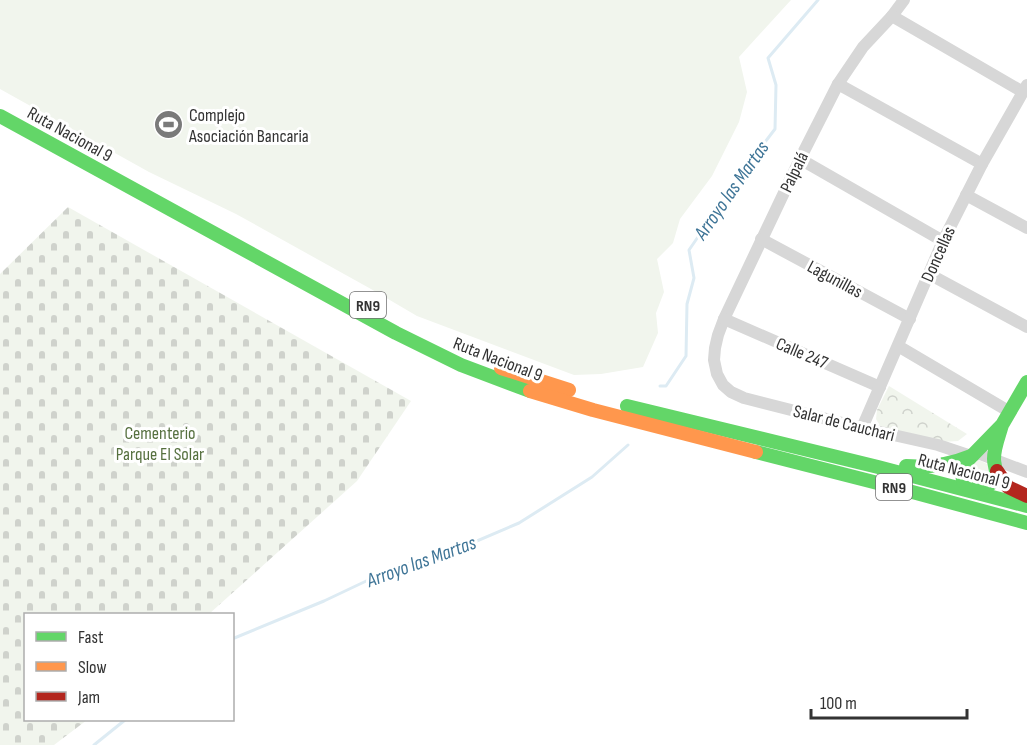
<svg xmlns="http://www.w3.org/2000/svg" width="1027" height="745" viewBox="0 0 1027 745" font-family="'Sofia Sans Condensed',sans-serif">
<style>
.grass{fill:#f1f5ed}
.cemetery{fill:url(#cemetery-stones)}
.park{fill:url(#park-crowns)}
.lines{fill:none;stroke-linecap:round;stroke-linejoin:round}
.stream{stroke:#ddebf3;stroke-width:3}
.street{stroke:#d7d7d7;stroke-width:12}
.fast{stroke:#63d668;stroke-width:14}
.slow{stroke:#ff974d;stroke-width:14}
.jam{stroke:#b3261e;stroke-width:14}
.labels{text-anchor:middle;stroke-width:6;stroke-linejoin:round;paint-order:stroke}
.shield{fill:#fff;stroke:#707070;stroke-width:1.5}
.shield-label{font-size:16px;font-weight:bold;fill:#333}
.poi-label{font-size:18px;fill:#333;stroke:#fff;text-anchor:start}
.street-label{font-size:18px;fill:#333;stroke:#fff}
.park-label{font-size:18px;fill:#56703f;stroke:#fff}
.water-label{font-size:20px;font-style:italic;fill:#3f7597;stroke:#fff}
</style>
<defs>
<pattern id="cemetery-stones" width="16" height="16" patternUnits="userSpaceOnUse" patternTransform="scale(1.5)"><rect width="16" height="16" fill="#f1f5ed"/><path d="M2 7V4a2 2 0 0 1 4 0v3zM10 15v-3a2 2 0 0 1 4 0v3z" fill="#cfd2cc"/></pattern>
<pattern id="park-crowns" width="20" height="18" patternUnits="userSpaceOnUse" patternTransform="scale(1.5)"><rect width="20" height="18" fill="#f1f5ed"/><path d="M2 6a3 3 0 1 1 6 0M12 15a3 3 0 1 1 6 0" fill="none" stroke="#cfd2cc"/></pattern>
</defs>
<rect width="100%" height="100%" fill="#fff"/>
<!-- grass -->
<g class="grass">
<polygon points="0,0 791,0 739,57 747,92 739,122 712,176 680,219 673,243 657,259 664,292 656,313 658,333 643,367 601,374 574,375 417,316 371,289 236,214 149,172 0,89"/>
<polygon points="977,461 981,461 989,465 990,480 971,483 968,468"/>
</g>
<!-- cemetery -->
<polygon class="cemetery" points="68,207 411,401 357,481 209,614 26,614 26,720 87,720 54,745 0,745 0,274"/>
<!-- park -->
<polygon class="park" points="889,386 967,434 958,441 943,442 881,428 876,419 877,410"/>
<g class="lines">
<!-- stream -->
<g class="stream">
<polyline points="660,386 666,386 686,356 687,304 694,278 689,250 746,167 775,129 776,85 768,58 818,0"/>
<polyline points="232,639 324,601 400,565 437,558 519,523 592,477 628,445"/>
<polyline points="94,745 125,720"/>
</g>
<!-- street -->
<g class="street">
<polyline points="904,0 892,16 863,47 838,84 800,159 724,319 718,335 715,348 714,360 717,374 723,385 731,392 744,398 862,428 938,445 971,456 980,454 1027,472"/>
<polyline points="892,16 1023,92"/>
<polyline points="838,84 982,164"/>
<polyline points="800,159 943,241"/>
<polyline points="966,195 1027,228"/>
<polyline points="761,239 910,319"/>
<polyline points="929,274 1027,327"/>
<polyline points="724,319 880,387"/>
<polyline points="898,346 1010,412"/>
<polyline points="862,428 943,241 982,164 1027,85"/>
</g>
<!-- fast -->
<g class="fast">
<polyline points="0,116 396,333 461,365 530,391"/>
<polyline points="627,406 878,467 1027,506"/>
<path d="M1002 425C999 436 994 447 994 459 994 464 996 468 996 473 995 487 981 489 970 490L963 481 962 472 965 463 1002 425 1027 382"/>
<polyline points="756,452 905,490 1027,523"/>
<path d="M906 466C930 468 949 465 971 456"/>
</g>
<!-- slow -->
<g class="slow">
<polyline points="501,368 569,390"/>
<polyline points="530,391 593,410 756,452"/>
</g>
<!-- jam -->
<polyline class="jam" points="997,471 1008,487 1027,496"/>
</g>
<!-- icons -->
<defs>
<symbol id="stadium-disc" viewBox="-11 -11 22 22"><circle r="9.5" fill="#7a7a7a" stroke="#fff"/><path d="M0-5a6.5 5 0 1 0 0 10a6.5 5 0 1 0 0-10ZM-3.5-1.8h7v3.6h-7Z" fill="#fff"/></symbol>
</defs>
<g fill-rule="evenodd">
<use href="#stadium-disc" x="152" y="108" width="33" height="33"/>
</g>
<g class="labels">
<!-- shield labels -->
<g class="shield">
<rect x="350" y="292" width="36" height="26" rx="4.5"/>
<rect x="876" y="474" width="36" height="26" rx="4.5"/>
</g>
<g class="shield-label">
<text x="368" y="311">RN9</text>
<text x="894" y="493">RN9</text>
</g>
<!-- poi labels -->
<g class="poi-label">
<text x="189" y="121">Complejo<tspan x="189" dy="21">Asociación Bancaria</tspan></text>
</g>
<!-- street labels -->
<g class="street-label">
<text transform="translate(70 134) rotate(29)" y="6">Ruta Nacional 9</text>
<text transform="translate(794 172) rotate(-64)" y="6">Palpalá</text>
<text transform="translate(938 254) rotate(-66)" y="6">Doncellas</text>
<text transform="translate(835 279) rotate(28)" y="6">Lagunillas</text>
<text transform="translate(802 353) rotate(23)" y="6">Calle 247</text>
<text transform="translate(498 359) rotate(21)" y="6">Ruta Nacional 9</text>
<text transform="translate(844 423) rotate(14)" y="6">Salar de Cauchari</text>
<text transform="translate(964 471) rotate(15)" y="6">Ruta Nacional 9</text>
</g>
<!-- park labels -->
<g class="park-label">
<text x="160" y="439">Cementerio<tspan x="160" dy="21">Parque El Solar</tspan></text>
</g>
<!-- water labels -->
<g class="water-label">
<text transform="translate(731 190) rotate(-55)" y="7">Arroyo las Martas</text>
<text transform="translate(421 561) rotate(-20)" y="7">Arroyo las Martas</text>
</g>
</g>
<!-- legend -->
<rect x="24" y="613" width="210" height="108" fill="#ffffff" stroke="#adadad" stroke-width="1.5"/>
<rect x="36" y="632" width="30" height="9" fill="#63d668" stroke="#adadad" stroke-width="1.5"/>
<text x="78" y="643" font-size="18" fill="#333333">Fast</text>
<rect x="36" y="662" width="30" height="9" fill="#ff974d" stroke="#adadad" stroke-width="1.5"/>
<text x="78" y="673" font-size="18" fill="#333333">Slow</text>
<rect x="36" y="692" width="30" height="9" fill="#b3261e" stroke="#adadad" stroke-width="1.5"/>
<text x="78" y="703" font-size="18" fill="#333333">Jam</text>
<!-- scale -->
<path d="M811 709v9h156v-9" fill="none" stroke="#333333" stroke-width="3"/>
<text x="820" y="709" font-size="18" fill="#333333" stroke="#ffffff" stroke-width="4.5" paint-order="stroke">100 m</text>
</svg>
